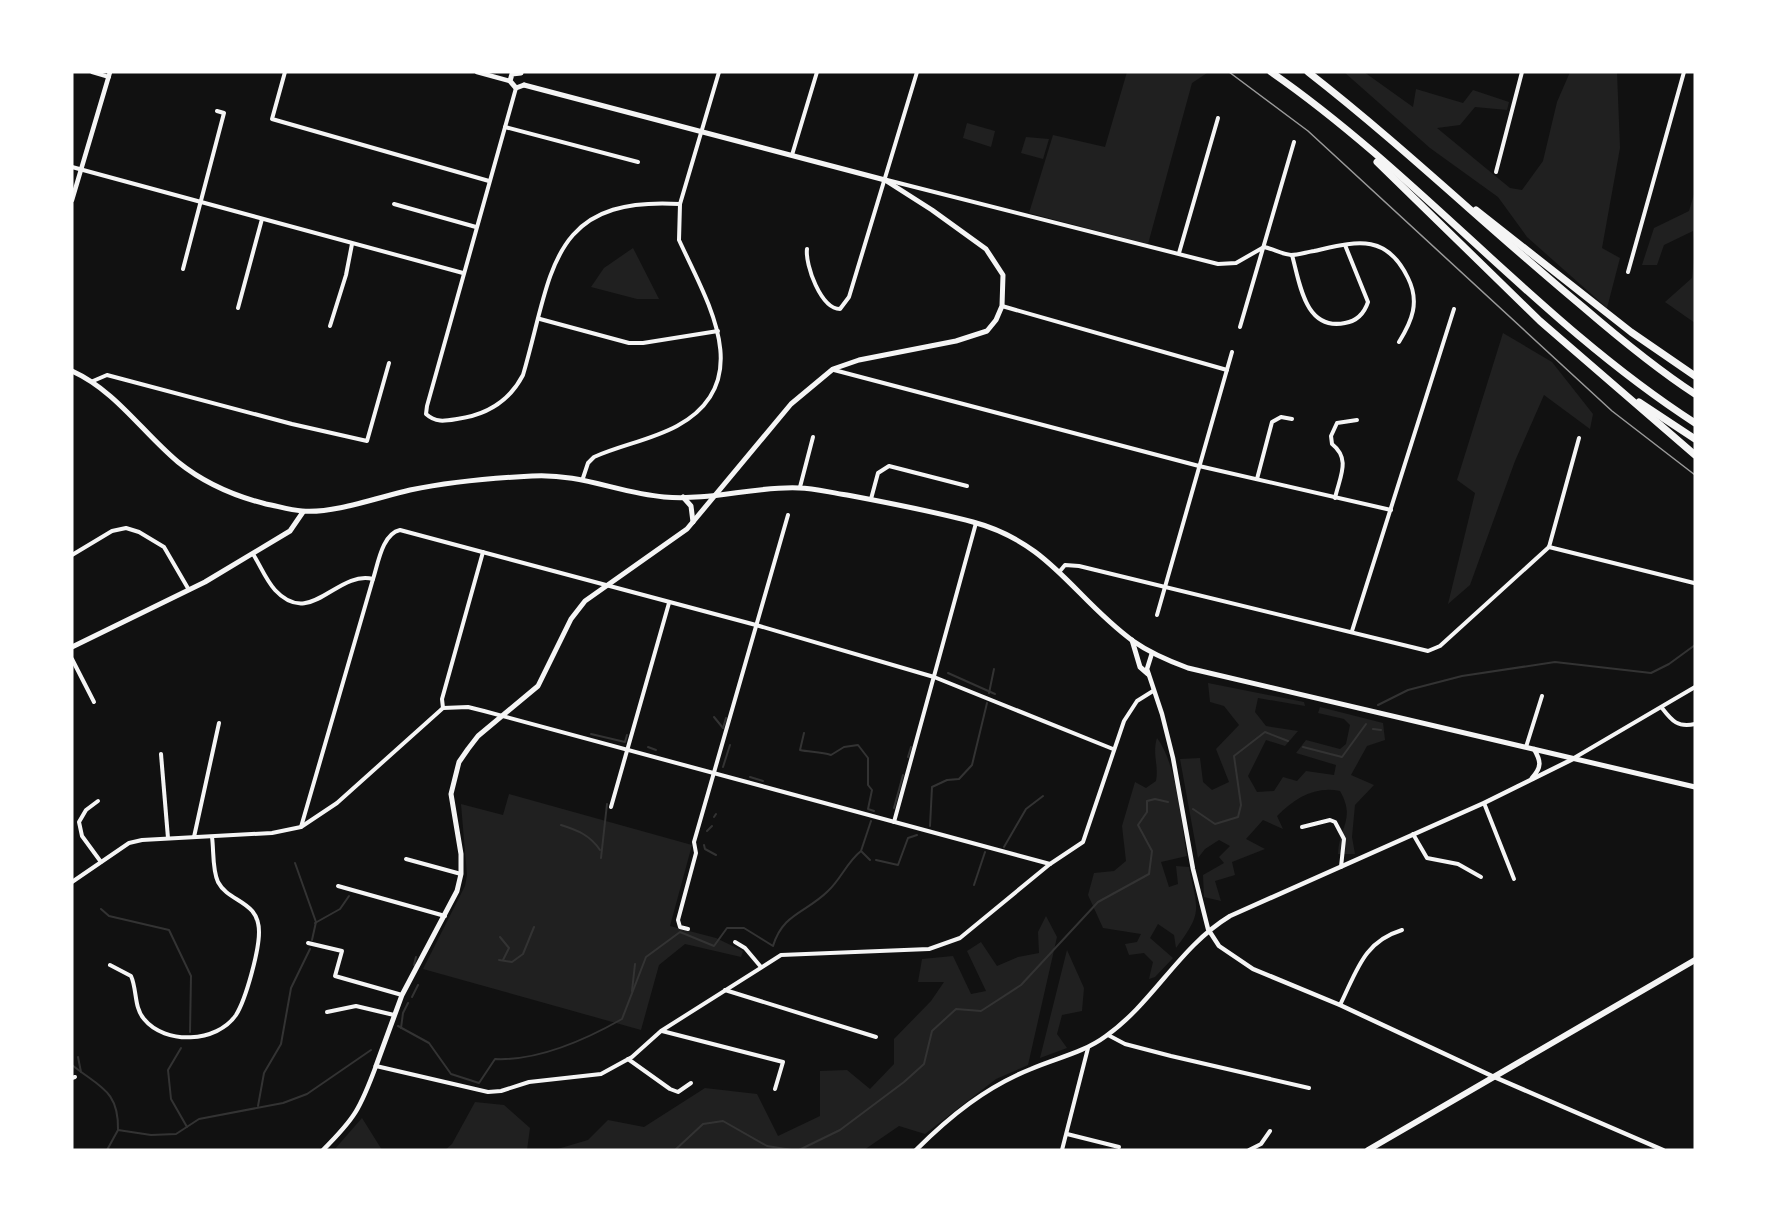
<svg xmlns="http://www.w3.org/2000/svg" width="1767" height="1222" viewBox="0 0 1767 1222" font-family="Signika,sans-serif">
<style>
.green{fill:#202020}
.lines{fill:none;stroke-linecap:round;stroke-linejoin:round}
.stream{stroke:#333;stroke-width:2}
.minor{stroke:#f5f5f5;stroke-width:4}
.tertiary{stroke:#f5f5f5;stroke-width:4.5}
.secondary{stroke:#f5f5f5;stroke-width:5}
.primary{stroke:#f5f5f5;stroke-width:6}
.motorway{stroke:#f5f5f5;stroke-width:7}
.tram{stroke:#9a9a9a;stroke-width:1.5}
</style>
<rect width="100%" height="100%" fill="#111"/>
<!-- green -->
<g class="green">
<polygon points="1127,72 1207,73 1192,83 1148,244 1029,213 1053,135 1105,147"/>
<polygon points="1344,72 1364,72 1413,107 1416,89 1463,103 1473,90 1509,102 1507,110 1475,107 1460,125 1437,128 1510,188 1522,190 1543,161 1557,102 1570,72 1617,72 1620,148 1602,248 1620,258 1607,308 1527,237 1498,197 1430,148"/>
<polygon points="967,123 995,131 991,147 963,138"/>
<polygon points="1026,137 1049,139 1043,159 1021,153"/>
<polygon points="1695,191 1695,323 1665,302 1692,278 1695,248 1693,231 1664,245 1657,265 1642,265 1654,228 1689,211"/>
<polygon points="633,248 659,299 637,299 591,287 604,268"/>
<polygon points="1503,333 1552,362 1593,414 1590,429 1544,395 1515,461 1470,585 1448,604 1475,493 1457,480"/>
<path d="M1208 683 1304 702 1305 706 1258 698 1255 712 1266 726 1298 731 1285 746 1266 740 1248 776 1257 792 1274 791 1283 777 1297 781 1306 771 1334 775 1336 765 1296 753 1306 740 1340 749 1346 744 1350 725 1344 719 1318 713 1320 707 1383 723 1385 740 1367 746 1351 775 1374 785 1355 805 1352 837 1355 854H1338C1339 827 1356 819 1340 791 1315 786 1295 798 1277 816L1283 829 1263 820 1246 839 1265 849 1232 862 1235 875 1215 881 1221 901 1204 897 1203 875 1224 863 1219 857 1230 846 1219 840 1205 849 1198 858 1180 759 1200 758 1203 782 1212 790 1229 782 1216 749 1239 725 1224 706 1210 702Z"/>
<path d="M1157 738C1177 764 1181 823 1187 856L1161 862 1169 887 1178 884 1176 866 1189 867C1197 910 1204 911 1176 948L1174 935 1158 924 1150 938 1173 958 1155 977 1149 979 1153 962 1144 953 1129 955 1125 944 1137 942 1141 934 1103 928 1088 895 1094 873 1114 871 1126 861 1122 826 1135 782 1146 788 1156 781C1159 765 1152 754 1157 738Z"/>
<polygon points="509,794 692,845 670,926 716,938 743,951 741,957 685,944 659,965 641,1030 423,969 465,886 467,875 461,804 503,815"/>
<polygon points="1046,916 1057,937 1028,1065 996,1079 925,1134 899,1126 864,1150 554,1150 588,1140 608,1120 644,1127 705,1088 757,1094 778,1136 820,1116 820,1071 847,1070 870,1089 894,1064 894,1039 931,1001 944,982 918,982 922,959 953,956 971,994 986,991 967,951 981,942 997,966 1018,957 1039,953 1038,932"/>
<polygon points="1067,950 1084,988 1082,1011 1062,1015 1057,1034 1067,1048 1040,1058"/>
<polygon points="475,1102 504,1105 530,1128 527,1150 445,1150 452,1144"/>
<polygon points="362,1118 382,1150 334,1150"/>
</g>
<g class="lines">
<!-- stream -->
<g class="stream">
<polyline points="948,673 995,694"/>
<polyline points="989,693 994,669"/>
<polyline points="1378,705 1408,690 1462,676 1555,662 1651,673 1669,664 1695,645"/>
<polyline points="714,717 723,728"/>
<polyline points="723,728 726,718"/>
<polyline points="1373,729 1381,730"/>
<path d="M804 733 800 750C809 752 821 752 831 755L844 747 858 745 868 758V785L872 790 868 809 874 811"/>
<polyline points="591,734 625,742 627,735"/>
<polyline points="648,747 656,750"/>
<polyline points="1303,747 1342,757 1366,724"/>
<polyline points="908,757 911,747"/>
<polyline points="723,767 730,745"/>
<polyline points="750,777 763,781"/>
<polyline points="894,808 903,775"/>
<polyline points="1193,809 1215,824 1238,817 1241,805 1234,756 1265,732 1288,741"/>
<polyline points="714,817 716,814"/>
<path d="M561 825C577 830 590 835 600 850"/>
<polyline points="930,826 932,787 947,780 959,779 972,765 987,703"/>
<polyline points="707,831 712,826"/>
<polyline points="704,845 705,849 716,855"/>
<polyline points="1004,847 1026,809 1043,796"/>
<polyline points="861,851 871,821"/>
<polyline points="601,858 607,804"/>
<polyline points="876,860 898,865 908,838 917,835"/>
<polyline points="295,863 316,922 312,940"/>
<polyline points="974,885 985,852"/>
<polyline points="101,909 109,916 169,930 191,976 190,1032"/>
<polyline points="315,923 340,909 349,896"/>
<polyline points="500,937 509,948 503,960"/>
<polyline points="499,960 512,962 523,954 534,927"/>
<polyline points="414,965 416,957"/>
<polyline points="632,991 635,964"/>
<polyline points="412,997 418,985"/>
<path d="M398 1026 429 1043 451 1074 479 1083 495 1059C538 1061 585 1040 622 1019L646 957 680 932 714 946 727 928H744L773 946C783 913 806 913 828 891 841 879 847 862 861 851L870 860"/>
<polyline points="401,1028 403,1013 408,1003"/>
<polyline points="181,1048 168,1070 171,1099 187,1127"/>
<polyline points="78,1057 81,1072"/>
<path d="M72 1065C99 1087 119 1090 118 1130"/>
<polyline points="258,1106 264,1073 281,1044 291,988 310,949"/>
<polyline points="107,1150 118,1130 151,1135 176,1134 199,1119 283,1103 307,1094 371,1050"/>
<polyline points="675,1150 703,1124 723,1121 767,1146 792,1150"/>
<polyline points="799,1150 840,1130 904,1082 924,1064 932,1031 956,1009 981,1011 1021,985 1098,902 1149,874 1152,851 1138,825 1147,812 1147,801 1155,799 1168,802"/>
</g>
<!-- minor -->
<g class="minor">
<polyline points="92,72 109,77"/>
<polyline points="285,72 272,119 489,181"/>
<path d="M516 88 427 406 426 414C436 423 445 421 457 419 487 415 509 402 523 375 553 273 548 196 680 204"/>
<polyline points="505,127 638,162"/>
<polyline points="792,155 817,72"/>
<polyline points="72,167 463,273"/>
<polyline points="1496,172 1522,72"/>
<polyline points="887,180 1218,264 1236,263 1264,247"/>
<polyline points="394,204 476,227"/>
<path d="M1264 247C1273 249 1282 254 1291 255 1298 255 1307 252 1314 251 1355 242 1386 232 1408 278 1420 302 1412 321 1399 342"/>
<path d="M807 249C805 265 821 309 840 309L849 297 917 72"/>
<polyline points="1179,253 1218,118"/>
<path d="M1292 255C1300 284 1305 331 1345 323 1357 321 1364 314 1368 302L1345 245"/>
<polyline points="183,269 224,113 217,111"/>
<polyline points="1628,272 1684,72"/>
<polyline points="1002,306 1227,370"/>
<polyline points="238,308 262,219"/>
<polyline points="540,319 629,343 643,343 718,331"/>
<polyline points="330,326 346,275 352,244"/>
<polyline points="1240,327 1294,142"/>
<polyline points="834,370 1199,466 1391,510"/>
<polyline points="93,381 107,375 292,424 367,441 389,363"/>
<path d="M583 478 588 463 594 457C621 445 651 440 677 426 758 382 707 301 679 240L680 204 719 72"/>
<polyline points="1257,479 1272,422 1281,417 1292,419"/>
<polyline points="800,487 813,437"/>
<path d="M1335 498C1340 476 1351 459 1332 444L1331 436 1337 423 1357 420"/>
<polyline points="871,499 878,473 889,466 967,486"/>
<polyline points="1549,547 1694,583"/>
<polyline points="1549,547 1579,438"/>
<path d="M253 554C260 565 266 580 275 590 311 629 336 570 373 579"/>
<polyline points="72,555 112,531 126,528 139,532 164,547 189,590"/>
<polyline points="1060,571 1065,565 1079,566 1428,651 1440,646 1549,547"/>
<polyline points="1157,615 1232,352"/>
<polyline points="1352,631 1454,309"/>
<polyline points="72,659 94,702"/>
<polyline points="443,708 442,699 483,552"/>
<path d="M1662 708C1672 721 1678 728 1695 724"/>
<polyline points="1526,747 1542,696"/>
<polyline points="161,754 168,838"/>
<polyline points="1574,758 1695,687"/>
<polyline points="98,801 86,810 79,822 82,836 101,862"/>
<polyline points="1484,803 1514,879"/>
<polyline points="611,807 669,603"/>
<polyline points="894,822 976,523"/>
<path d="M301 827 373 579C378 564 382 534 400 530L756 625 934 677 1113 749"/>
<polyline points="1302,827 1330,820 1335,822 1344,839 1341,867"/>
<polyline points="1413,834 1427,858 1458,864 1481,877"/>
<polyline points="194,837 219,723"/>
<polyline points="406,859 461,874"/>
<polyline points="72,882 129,843 142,840 272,833 301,827 337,803 443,708 468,707 484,711 1050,864"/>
<polyline points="338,886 445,916"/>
<polyline points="688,929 680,927 678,920 696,853 694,842 788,515"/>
<polyline points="735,942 745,948 761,967"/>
<polyline points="308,943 342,951 335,976 402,995"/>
<path d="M110 965 131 976C137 989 134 1008 144 1019 165 1045 217 1043 236 1015 246 999 259 951 259 932 259 900 229 903 218 882 212 869 214 851 212 837"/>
<polyline points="725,990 876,1037"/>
<path d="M1340 1005C1357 971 1363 942 1402 930"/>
<polyline points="327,1012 356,1006 394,1015"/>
<polyline points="662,1031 783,1062 775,1089"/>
<polyline points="1108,1035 1125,1044 1171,1056 1309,1088"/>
<polyline points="628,1059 670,1089 678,1092 691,1083"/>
<polyline points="376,1066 488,1092 501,1091 529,1082 601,1074 632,1057 661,1031 781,955 929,949 960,938 1050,864 1083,842 1124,721 1137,701 1153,691"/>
<polyline points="72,1078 75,1077"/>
<polyline points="1067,1134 1119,1147"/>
<polyline points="1062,1150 1088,1048"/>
<polyline points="1249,1150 1261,1144 1270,1131"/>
</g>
<!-- tertiary -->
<g class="tertiary">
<polyline points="477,72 510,81"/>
<polyline points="72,200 110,72"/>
<polyline points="1152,653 1147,669 1162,714 1173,758 1193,869 1208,929 1219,946 1253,969 1340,1005 1492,1076 1663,1150"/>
<path d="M1532 778C1542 767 1541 761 1534 749"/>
<path d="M323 1150C355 1118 360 1109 376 1066"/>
<path d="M916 1150C950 1116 986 1087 1031 1069 1056 1058 1083 1053 1106 1036 1154 1002 1179 947 1230 916L1484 803 1573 759"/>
</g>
<!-- secondary -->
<g class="secondary">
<polyline points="521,73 512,74 510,81 516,88 524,85"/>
<path d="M72 371C116 391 142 432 178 462 204 483 234 496 266 504 277 506 290 510 302 511 333 514 379 497 410 490 449 482 492 478 532 476 579 473 619 493 664 497 712 501 753 486 799 488 815 488 831 493 847 495 889 503 932 511 973 522 1051 543 1074 598 1133 641 1150 653 1169 661 1188 668L1695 787"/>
<polyline points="683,497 691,506 693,522"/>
<polyline points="1132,640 1140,667 1148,674"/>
<polyline points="72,647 205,582 290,531 303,512"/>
<polyline points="376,1066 402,995 457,891 461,874 461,854 451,794 459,762 468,749 478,736 538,686 571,619 585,601 687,529 791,404 833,369 859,360 956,341 987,331 996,320 1002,306 1003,275 986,249 932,210 885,180 524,85"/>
</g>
<!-- primary -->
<polyline class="primary" points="1368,1150 1695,960"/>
<!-- motorway -->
<g class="motorway">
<path d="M1271 72C1422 177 1540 323 1695 423"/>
<path d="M1308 72C1403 146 1490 230 1583 307 1619 338 1655 368 1695 394"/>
<polyline points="1377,162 1540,321 1695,455"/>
<polyline points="1476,210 1631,332 1695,376"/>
<polyline points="1639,402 1695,439"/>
</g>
<!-- tram -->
<polyline class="tram" points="1229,72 1308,131 1612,411 1695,475"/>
</g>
<!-- border -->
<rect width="1767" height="1222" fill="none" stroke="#ffffff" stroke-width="147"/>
</svg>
